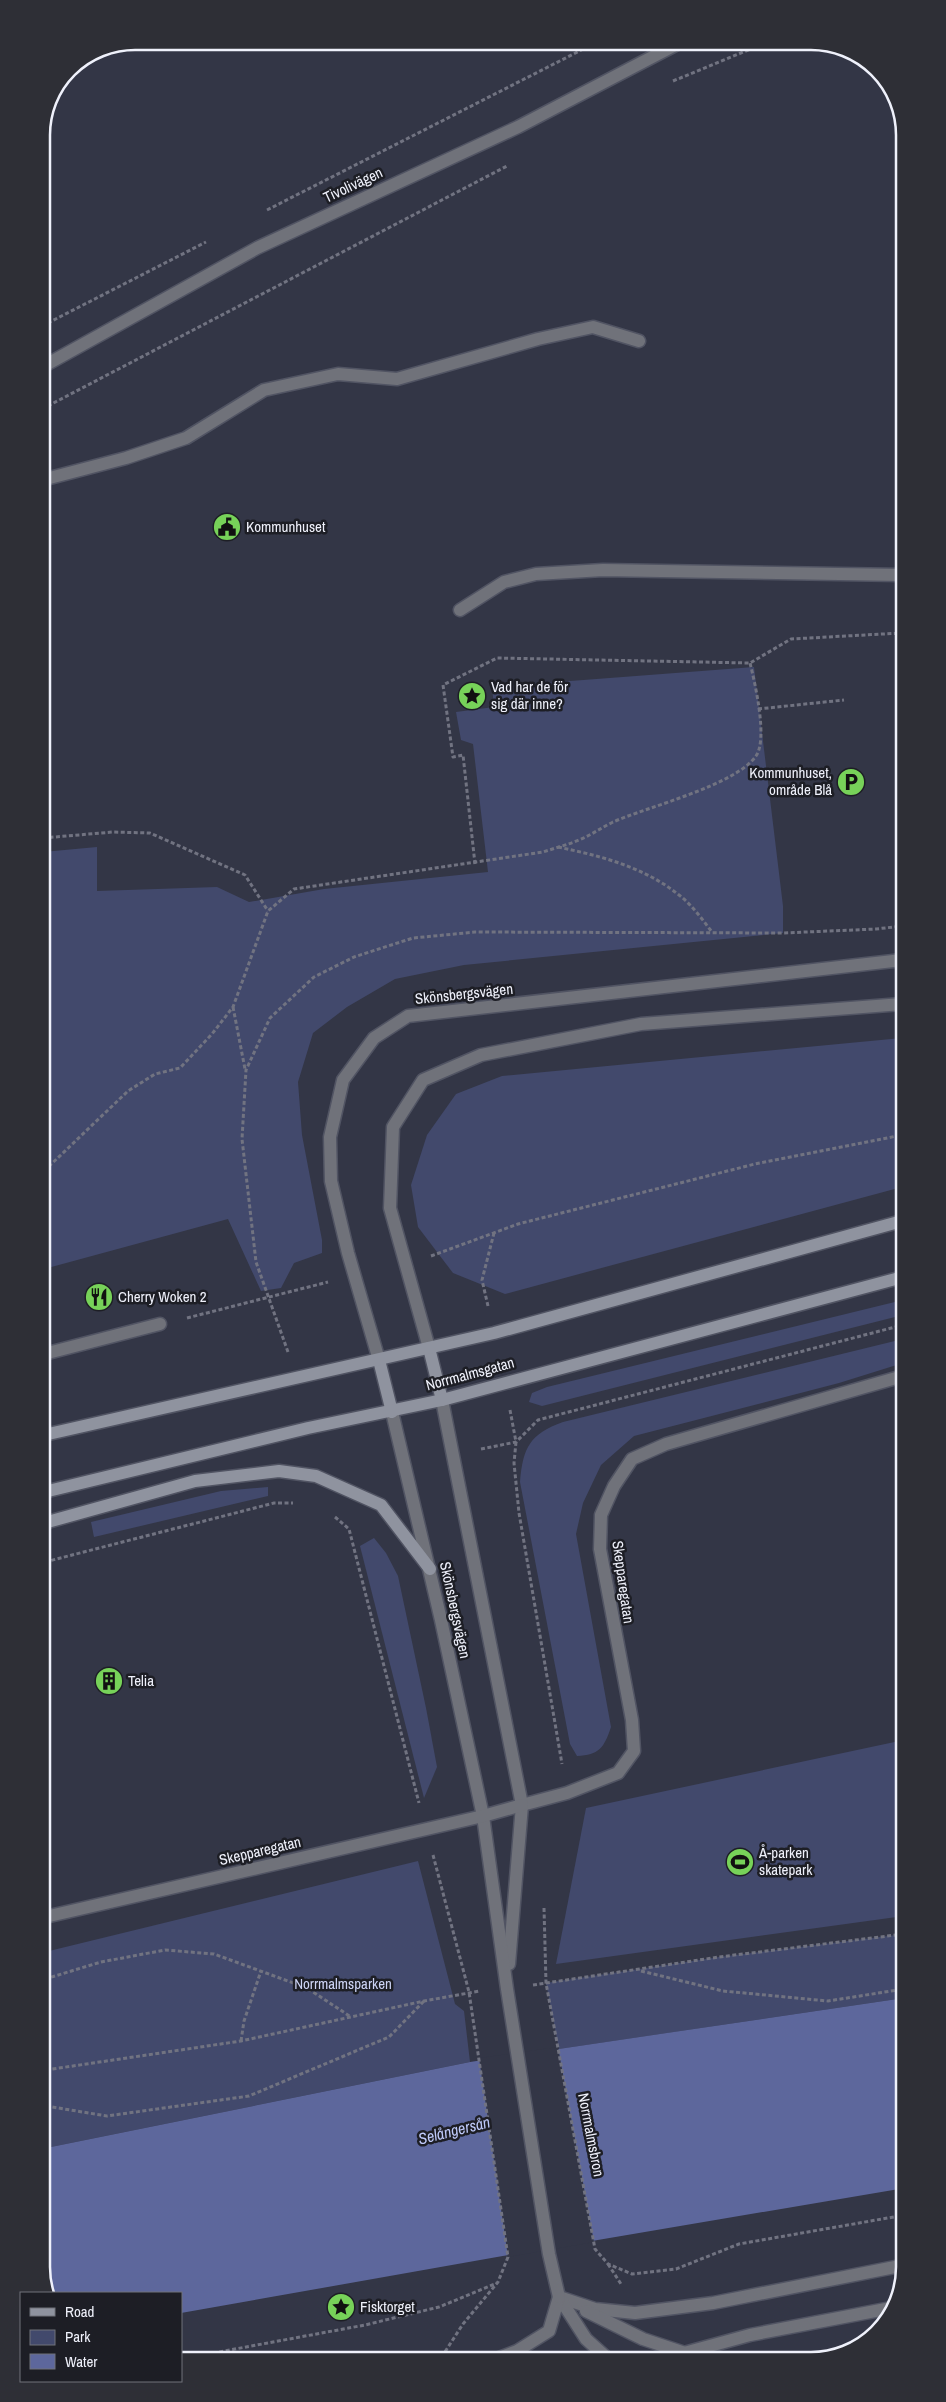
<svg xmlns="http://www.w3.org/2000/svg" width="946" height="2402" viewBox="0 0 946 2402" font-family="'Archivo Narrow',sans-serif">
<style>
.green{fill:#42496c}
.water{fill:#5d679c}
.pier{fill:#333646}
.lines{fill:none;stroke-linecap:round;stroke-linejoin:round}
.service-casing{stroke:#515463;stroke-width:15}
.minor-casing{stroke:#515463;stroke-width:15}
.tertiary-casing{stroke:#515463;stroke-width:15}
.secondary-casing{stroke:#515463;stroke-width:15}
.path{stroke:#717381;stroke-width:3;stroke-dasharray:4 2.5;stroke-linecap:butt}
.service{stroke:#70727a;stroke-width:12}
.minor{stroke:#70727a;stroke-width:12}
.tertiary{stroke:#70727a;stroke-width:12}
.secondary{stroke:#8f939f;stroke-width:12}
.labels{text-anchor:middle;stroke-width:5;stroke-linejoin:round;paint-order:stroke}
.street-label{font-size:15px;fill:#eff1fb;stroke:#1d1e25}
.poi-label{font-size:15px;fill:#eff1fb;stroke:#1d1e25;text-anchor:start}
.park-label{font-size:15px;fill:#cdd4f5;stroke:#1d1e25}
.water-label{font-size:16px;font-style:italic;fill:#bfcafa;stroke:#1d1e25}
.rim{fill:none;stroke:#eff1fb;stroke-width:2.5}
</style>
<rect width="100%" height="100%" fill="#333646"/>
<!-- green -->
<g class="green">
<polygon points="754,667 783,906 783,933 464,965 395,979 347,1007 313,1033 298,1082 302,1135 322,1240 322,1253 294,1263 281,1288 261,1291 228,1219 44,1269 43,852 97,847 97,891 217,887 249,902 324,889 488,872 473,744 461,740 456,712 494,707 492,687"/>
<polygon points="902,1038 902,1187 505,1294 453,1273 418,1227 411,1185 427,1135 456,1094 502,1076"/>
<polygon points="903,1300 903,1315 542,1406 529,1402 532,1393 547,1387"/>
<path d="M903 1339V1363L839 1383 634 1436 601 1465 583 1503 576 1534 611 1727C604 1748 599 1755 577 1756L570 1744 520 1482C523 1447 530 1434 563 1422Z"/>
<polygon points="268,1487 268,1496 94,1537 91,1522 221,1491"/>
<polygon points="374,1538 386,1553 398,1576 426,1708 437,1767 424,1798 360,1546"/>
<polygon points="904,1740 904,1916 556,1964 586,1808"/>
<polygon points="418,1861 455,2004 464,2011 470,2062 46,2148 45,1952"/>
<polygon points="904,1934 904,1998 559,2049 546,1983 719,1957"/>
</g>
<!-- water -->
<polygon class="water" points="904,1998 905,2188 497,2257 181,2313 181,2293 46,2293 46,2148 470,2062"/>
<!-- pier -->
<polygon class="pier" points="558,2047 594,2242 508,2257 479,2058"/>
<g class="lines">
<defs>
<g id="service">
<polyline points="42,480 126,458 186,438 264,390 338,374 397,379 538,339 593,327 639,341"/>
<polyline points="460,610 504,582 536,574 603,570 901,575"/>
<polyline points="44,1354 160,1324"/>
<polyline points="522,1805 567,1793 618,1773 634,1751 632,1720 600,1549 601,1515 614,1486 632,1459 666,1444 903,1376"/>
<polyline points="559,2297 595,2309 635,2313 713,2303 905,2265"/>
<polyline points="559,2297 586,2339 606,2357"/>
<polyline points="586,2311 643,2339 691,2355"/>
<polyline points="684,2353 750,2335 891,2308"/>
<polyline points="499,2358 517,2351 549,2331 559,2297"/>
</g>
<g id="minor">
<polyline points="442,1400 522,1805 509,1964"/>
<polyline points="392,1412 441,1620 483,1816 507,1989 549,2254 559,2297"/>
<polyline points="45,1917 483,1816 522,1805"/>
</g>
<g id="tertiary">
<polyline points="42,367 257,248 518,127 683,41"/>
<polyline points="429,1348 390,1208 393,1127 423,1080 481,1055 641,1024 902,1004"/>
<polyline points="379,1360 348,1253 331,1181 330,1137 343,1080 374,1038 408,1016 902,960"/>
</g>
<g id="secondary">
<polyline points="429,1348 442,1400"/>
<polyline points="379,1360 392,1412"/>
<polyline points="44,1435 494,1333 902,1221"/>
<polyline points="44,1492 308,1428 442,1400 903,1277"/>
<polyline points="44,1523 195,1481 279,1471 316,1476 381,1505 430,1569"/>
</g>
</defs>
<!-- service casing -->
<use href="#service" class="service-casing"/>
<!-- minor casing -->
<use href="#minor" class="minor-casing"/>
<!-- tertiary casing -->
<use href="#tertiary" class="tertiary-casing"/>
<!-- secondary casing -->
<use href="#secondary" class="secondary-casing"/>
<!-- path -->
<g class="path">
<polyline points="673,81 770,41"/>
<polyline points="267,210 599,41"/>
<polyline points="42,326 206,242"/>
<polyline points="42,409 507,166"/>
<polyline points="758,709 844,700"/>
<polyline points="43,838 113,832 150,833 245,875 268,911"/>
<path d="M558 847C601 856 644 867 679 895 692 905 702 919 712 932"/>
<polyline points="475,864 463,755 453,757 443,685 497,658 750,663 791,639 901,633"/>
<polyline points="233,1007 245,1069"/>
<polyline points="44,1147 50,1164"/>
<path d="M44 1171 128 1091 155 1074 180 1068 212 1034 233 1007 268 911 294 889 543 852C555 848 567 845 579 840 591 835 601 828 613 822 647 807 736 785 756 756 768 739 755 683 750 663"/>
<polyline points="431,1256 518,1224 755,1164 902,1135"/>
<polyline points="488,1306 482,1280 494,1233"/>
<polyline points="187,1318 328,1282"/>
<polyline points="288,1352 256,1262 242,1139 246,1070 270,1018 314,977 354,957 413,938 475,932 783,933 876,929 902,926"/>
<polyline points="510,1410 516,1442 514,1463 519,1513 562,1764"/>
<polyline points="481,1449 516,1442 538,1420 903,1325"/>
<polyline points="335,1517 349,1529 419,1803"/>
<polyline points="45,1562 274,1503 293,1503"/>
<polyline points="433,1855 469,1992 508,2257 498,2282 463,2324 441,2358"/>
<polyline points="544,1908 546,1983 595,2249 608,2264 632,2274 676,2269 739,2244 905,2215"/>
<polyline points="641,1971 723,1991 828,2001 904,1989"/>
<polyline points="45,1979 101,1962 165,1950 214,1954 307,1988 351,2017"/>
<polyline points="533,1985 719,1957 904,1934"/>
<polyline points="241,2041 244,2021 261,1971"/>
<polyline points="46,2070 241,2041 424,2001 480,1991"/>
<polyline points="46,2106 107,2116 249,2096 389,2037 424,2001"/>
<polyline points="608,2264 621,2284"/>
<polyline points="181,2359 365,2325 439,2307 497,2283"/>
</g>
<!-- service -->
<use href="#service" class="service"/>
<!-- minor -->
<use href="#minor" class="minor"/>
<!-- tertiary -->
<use href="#tertiary" class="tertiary"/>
<!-- secondary -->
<use href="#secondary" class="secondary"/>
</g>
<!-- icons -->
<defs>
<symbol id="civic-disc" viewBox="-11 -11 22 22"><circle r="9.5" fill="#77d259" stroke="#1d1e25"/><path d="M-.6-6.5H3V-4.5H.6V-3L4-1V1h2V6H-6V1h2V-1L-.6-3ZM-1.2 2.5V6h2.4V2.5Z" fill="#111"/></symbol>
<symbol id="sight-disc" viewBox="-11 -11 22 22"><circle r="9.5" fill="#77d259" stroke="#1d1e25"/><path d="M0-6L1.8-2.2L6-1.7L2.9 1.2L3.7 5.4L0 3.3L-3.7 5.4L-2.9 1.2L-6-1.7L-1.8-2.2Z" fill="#111"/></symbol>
<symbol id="parking-disc" viewBox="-11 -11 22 22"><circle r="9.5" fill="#77d259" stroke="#1d1e25"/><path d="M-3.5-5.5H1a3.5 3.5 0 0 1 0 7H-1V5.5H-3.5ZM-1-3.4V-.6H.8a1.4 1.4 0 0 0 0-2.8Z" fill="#111"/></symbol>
<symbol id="restaurant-disc" viewBox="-11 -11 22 22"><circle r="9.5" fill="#77d259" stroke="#1d1e25"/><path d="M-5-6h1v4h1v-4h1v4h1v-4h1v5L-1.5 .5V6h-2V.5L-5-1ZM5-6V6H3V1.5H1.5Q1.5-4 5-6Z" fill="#111"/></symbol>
<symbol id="building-disc" viewBox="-11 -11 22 22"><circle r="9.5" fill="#77d259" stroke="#1d1e25"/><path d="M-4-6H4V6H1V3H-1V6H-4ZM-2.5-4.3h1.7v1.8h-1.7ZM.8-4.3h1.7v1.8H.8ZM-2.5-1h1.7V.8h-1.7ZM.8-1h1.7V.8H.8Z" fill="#111"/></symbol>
<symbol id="stadium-disc" viewBox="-11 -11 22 22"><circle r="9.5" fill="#77d259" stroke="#1d1e25"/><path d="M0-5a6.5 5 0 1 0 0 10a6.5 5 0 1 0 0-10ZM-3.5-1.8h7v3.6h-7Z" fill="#111"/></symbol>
</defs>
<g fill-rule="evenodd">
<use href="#civic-disc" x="211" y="511" width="32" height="32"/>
<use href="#sight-disc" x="456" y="680" width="32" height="32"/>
<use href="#parking-disc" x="835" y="766" width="32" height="32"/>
<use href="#restaurant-disc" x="83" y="1281" width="32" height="32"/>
<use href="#building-disc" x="93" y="1665" width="32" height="32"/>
<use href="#stadium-disc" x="724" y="1846" width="32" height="32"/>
<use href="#sight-disc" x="325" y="2291" width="32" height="32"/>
</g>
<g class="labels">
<!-- street labels -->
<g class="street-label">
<text transform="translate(353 185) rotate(-25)" y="5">Tivolivägen</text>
<text transform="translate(464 994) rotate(-6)" y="5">Skönsbergsvägen</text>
<text transform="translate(470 1374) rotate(-15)" y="5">Norrmalmsgatan</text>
<text transform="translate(623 1582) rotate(82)" y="5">Skepparegatan</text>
<text transform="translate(455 1610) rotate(78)" y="5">Skönsbergsvägen</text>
<text transform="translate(260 1851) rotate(-13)" y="5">Skepparegatan</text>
<text transform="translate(591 2135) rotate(79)" y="5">Norrmalmsbron</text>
</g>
<!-- poi labels -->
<g class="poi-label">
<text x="246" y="532">Kommunhuset</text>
<text x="491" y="692">Vad har de för<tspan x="491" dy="17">sig där inne?</tspan></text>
<text x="832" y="778" text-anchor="end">Kommunhuset,<tspan x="832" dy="17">område Blå</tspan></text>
<text x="118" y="1302">Cherry Woken 2</text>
<text x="128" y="1686">Telia</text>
<text x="759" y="1858">Å-parken<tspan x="759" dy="17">skatepark</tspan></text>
<text x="360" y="2312">Fisktorget</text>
</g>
<!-- park labels -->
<g class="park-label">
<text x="343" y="1989">Norrmalmsparken</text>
</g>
<!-- water labels -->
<g class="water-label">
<text transform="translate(454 2130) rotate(-14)" y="6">Selångersån</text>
</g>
</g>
<!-- crop -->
<path d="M0 0H946V2402H0ZM135 50H811A85 85 0 0 1 896 135V2267A85 85 0 0 1 811 2352H135A85 85 0 0 1 50 2267V135A85 85 0 0 1 135 50Z" fill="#2e2f36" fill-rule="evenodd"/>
<path class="rim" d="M135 50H811A85 85 0 0 1 896 135V2267A85 85 0 0 1 811 2352H135A85 85 0 0 1 50 2267V135A85 85 0 0 1 135 50Z"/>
<!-- legend -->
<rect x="20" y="2292" width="162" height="90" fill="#1d1e25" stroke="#71727b"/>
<rect x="30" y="2308" width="25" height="8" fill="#8f939f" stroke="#71727b"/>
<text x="65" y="2317" font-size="15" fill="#eff1fb">Road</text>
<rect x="30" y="2330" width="25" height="15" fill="#42496c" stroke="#71727b"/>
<text x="65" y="2342" font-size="15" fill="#eff1fb">Park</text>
<rect x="30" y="2354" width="25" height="15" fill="#5d679c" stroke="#71727b"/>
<text x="65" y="2367" font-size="15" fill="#eff1fb">Water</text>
</svg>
